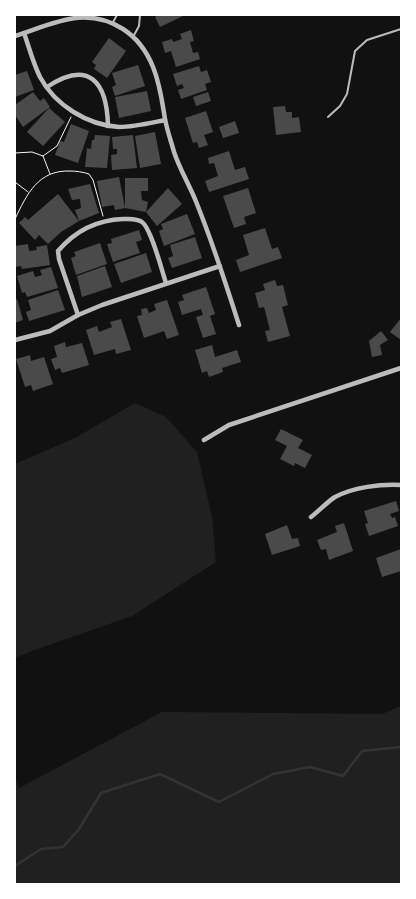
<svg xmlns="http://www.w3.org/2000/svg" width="416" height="899" viewBox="0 0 416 899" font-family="Inter,sans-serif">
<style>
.green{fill:#202020}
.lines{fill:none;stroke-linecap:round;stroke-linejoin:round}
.stream{stroke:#333;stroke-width:2.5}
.building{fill:#4a4a4a}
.path{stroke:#f5f5f5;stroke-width:1}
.service{stroke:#bcbcbc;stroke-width:2}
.minor{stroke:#bcbcbc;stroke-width:4.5}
</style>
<rect width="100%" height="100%" fill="#111"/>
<!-- green -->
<g class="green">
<polygon points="135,403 166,417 197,452 212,517 216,562 132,616 32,651 15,658 15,464 77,437"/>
<polygon points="401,706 401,884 15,884 15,778 19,788 162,712 382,714"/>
</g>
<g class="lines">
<!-- stream -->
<polyline class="stream" points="15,866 41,849 63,847 79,829 101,793 160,774 219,802 273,774 310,767 343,776 362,751 401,747"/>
</g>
<!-- building -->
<g class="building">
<polygon points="159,15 185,15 160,27 155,17"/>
<polygon points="191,30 194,41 190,42 193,53 198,52 200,59 176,67 171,51 165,53 162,42 172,39 173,42 182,39 180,34"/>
<polygon points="109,38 126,51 107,78 94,69 96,65 92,62"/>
<polygon points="138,65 145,86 115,96 112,87 116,85 112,73"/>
<polygon points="199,66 201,72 207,70 211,82 205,84 207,90 181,99 178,90 184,88 182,84 177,86 173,74"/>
<polygon points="27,71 34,90 15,97 15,75"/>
<polygon points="147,91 151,111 119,118 115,97"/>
<polygon points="33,92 40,101 44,98 50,107 23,127 15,115 15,105"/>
<polygon points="208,92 211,101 196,106 193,97"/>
<polygon points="285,106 286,112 292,112 292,118 299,117 301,132 276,135 273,107"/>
<polygon points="49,108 65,122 43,146 27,132"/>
<polygon points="206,111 213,132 204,135 208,145 199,148 197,142 193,143 185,118"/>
<polygon points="235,121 239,133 223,138 219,127"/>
<polygon points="71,124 89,131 78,163 55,155 60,141 64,142"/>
<polygon points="155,132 161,164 140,168 135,136"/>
<polygon points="95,135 110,136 107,168 85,167 87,148 91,149 92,140 94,140"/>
<polygon points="133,135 137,168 112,170 111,155 117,154 117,149 113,149 112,137"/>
<polygon points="229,151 235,170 245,167 249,179 209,192 205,181 218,176 214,163 209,164 208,158"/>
<polygon points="119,177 125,208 115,210 114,205 102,207 97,181"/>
<polygon points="125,178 148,178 148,191 141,191 142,200 148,202 146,212 125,208"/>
<polygon points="90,184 99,213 79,221 75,210 81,208 80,199 72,200 68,189"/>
<polygon points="168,188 182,204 157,226 146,212"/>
<polygon points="248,188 256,213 244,217 246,224 234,228 223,196"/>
<polygon points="58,194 79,221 61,232 48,244 39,235 35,240 19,223 25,217 28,220"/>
<polygon points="187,214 195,234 164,246 159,231 163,229 161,224"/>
<polygon points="265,228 272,249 278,247 282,258 240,272 236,260 249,255 243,235"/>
<polygon points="139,230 142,240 136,242 140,253 113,262 107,244 112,243 111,239"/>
<polygon points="195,237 202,258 172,268 168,258 173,256 170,245"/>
<polygon points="100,243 107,264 76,275 71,258 76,256 74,252"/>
<polygon points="28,244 29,251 37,250 36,247 47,245 50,265 22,269 21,266 15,267 15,246"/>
<polygon points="146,253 152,272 121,283 114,264"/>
<polygon points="105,266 112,287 82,297 77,276"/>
<polygon points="51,267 58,288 27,297 25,292 22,293 17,276 33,271 35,277 42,275 40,270"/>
<polygon points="275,280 277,286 283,285 288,305 282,307 290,336 268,342 265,331 270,330 264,307 259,308 255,293 265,290 263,284"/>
<polygon points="206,287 215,314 210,316 216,334 203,338 196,317 203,315 201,309 182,315 178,302 184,300 182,295"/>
<polygon points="58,290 65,310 29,321 26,312 31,310 28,300"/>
<polygon points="17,299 23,320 15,323 15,300"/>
<polygon points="167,300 179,335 167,339 164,331 144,338 137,316 142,315 141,309 147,308 149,313 156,310 154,304"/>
<polygon points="401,318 401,340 390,332"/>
<polygon points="121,319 131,350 116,354 115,349 94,355 86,330 97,326 99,332 112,327 110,322"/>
<polygon points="381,331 388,340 380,345 382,355 372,357 369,341"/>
<polygon points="65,342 66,347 82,343 89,365 62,373 60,368 55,370 51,359 57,357 54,346"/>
<polygon points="212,345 215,357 237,350 241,362 222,368 223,372 209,377 207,371 202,373 195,350"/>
<polygon points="30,355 31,361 44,357 53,384 33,391 31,385 25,387 16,359"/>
<polygon points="281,429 303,440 298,448 312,455 305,468 295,463 294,466 280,459 287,446 275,440"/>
<polygon points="396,501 399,511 390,514 392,518 395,517 398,526 369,536 365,524 368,523 364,511"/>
<polygon points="344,523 353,551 329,560 326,549 321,550 317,540 337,532 335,526"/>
<polygon points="287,525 292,539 298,538 300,546 272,555 265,534"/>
<polygon points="401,549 401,571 382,577 376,558"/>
</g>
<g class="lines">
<!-- path -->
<g class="path">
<polyline points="15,153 32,152 43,156 50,174"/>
<polyline points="43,156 57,146 71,117"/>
<polyline points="15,182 28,192"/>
<path d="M15 219C27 194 38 170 70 171 76 171 83 172 89 174L93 180 103 216"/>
</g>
<!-- service -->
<g class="service">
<polyline points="112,24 117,15"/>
<polyline points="133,37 139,26 140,15"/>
<polyline points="328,117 340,106 347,94 355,51 367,40 401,29"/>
</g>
<!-- minor -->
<g class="minor">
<path d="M24 33C29 47 33 63 40 77 55 105 87 125 119 127 134 127 150 123 165 120"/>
<path d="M15 36C53 24 85 5 123 29 137 38 147 52 153 67 160 84 162 101 165 119 167 130 171 141 174 152 180 170 190 186 197 204 213 244 226 284 239 325"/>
<path d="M47 87C89 59 107 82 108 126"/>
<path d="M78 315 59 259 58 251C75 231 97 220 123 219 129 219 137 218 142 222 151 228 162 271 166 283"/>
<polyline points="15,340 50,331 78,315 102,305 220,266"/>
<polyline points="204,440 229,425 401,368"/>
<path d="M311 517C319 511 327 502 335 497 354 487 380 484 401 485"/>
</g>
</g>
<!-- border -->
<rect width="416" height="899" fill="none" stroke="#ffffff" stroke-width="32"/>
</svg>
